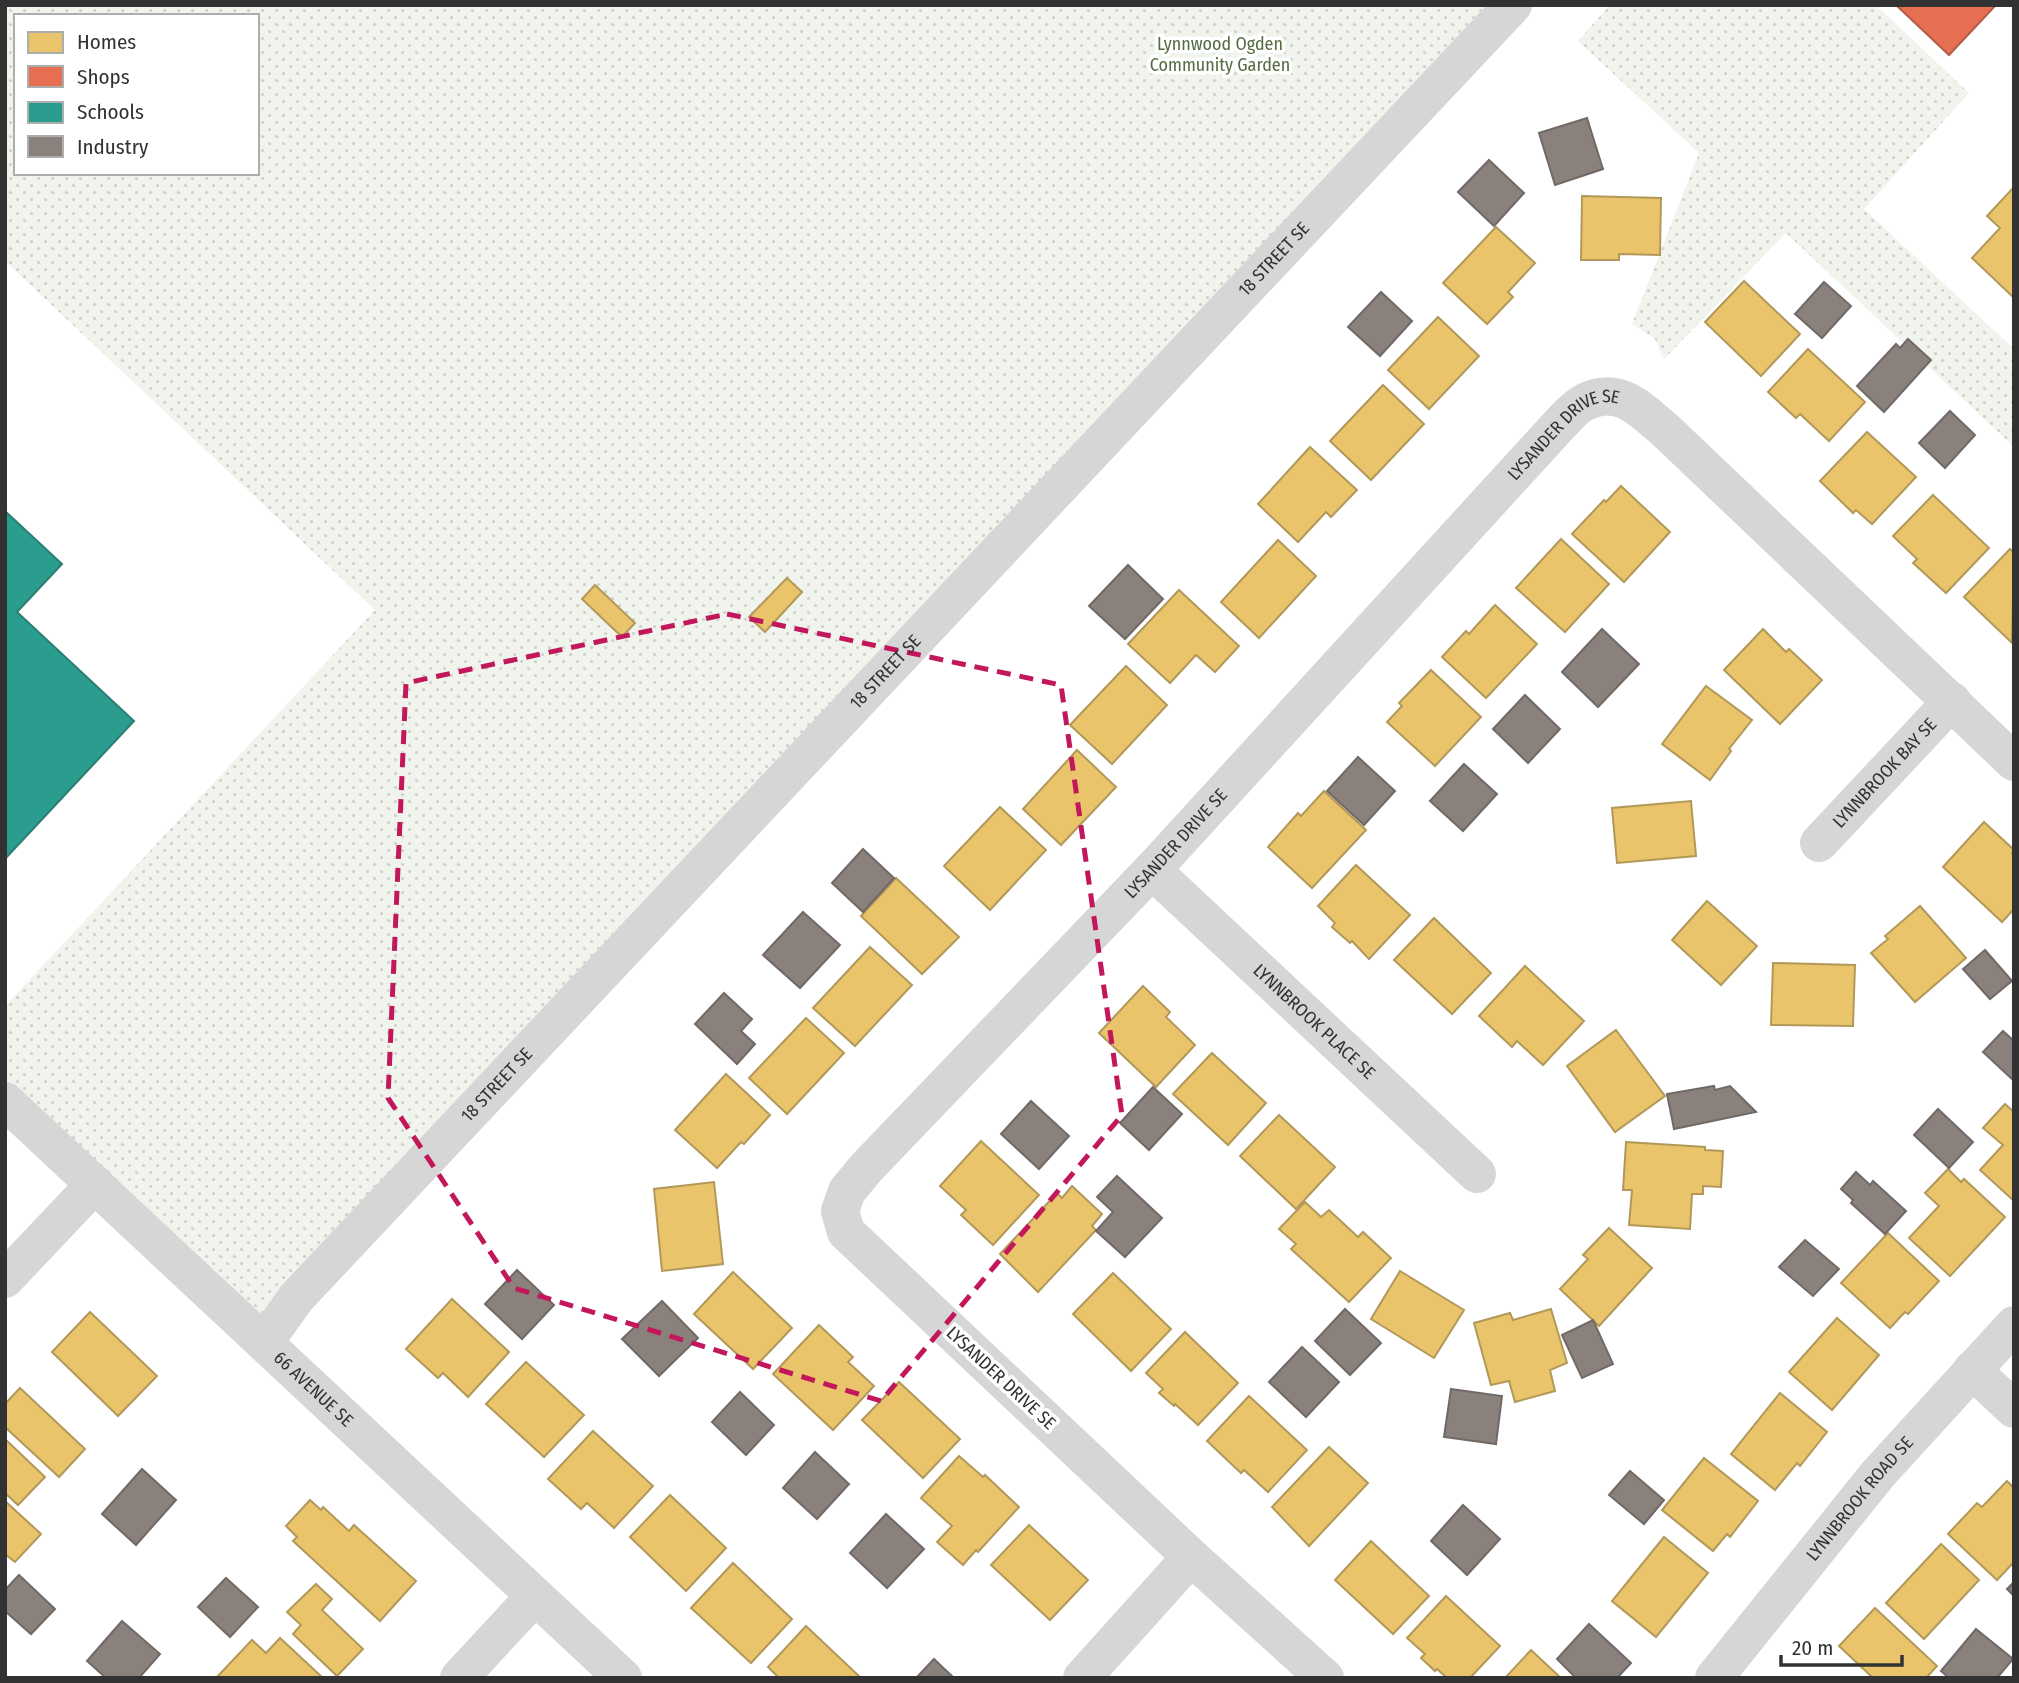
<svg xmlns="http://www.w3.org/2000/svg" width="2019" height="1683" viewBox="0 0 2019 1683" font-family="'Fira Sans Condensed',sans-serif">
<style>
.park{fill:url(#park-dots);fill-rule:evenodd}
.homes{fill:#e9c46a;stroke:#b29859;stroke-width:2}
.shops{fill:#e76f51;stroke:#b15d48;stroke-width:2}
.schools{fill:#2a9d8f;stroke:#2c7d73;stroke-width:2}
.industry{fill:#8a817c;stroke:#706966;stroke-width:2}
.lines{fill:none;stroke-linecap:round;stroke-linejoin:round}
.minor{stroke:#d6d6d6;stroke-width:38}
.marked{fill:none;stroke:#c2185b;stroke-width:5;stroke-dasharray:14 9;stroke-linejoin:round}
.labels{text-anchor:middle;stroke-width:7;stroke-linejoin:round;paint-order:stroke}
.park-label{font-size:18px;fill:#556c41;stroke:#fff}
.street-label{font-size:18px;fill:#323232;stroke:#fff}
</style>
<defs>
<pattern id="park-dots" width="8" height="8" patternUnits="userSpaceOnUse" patternTransform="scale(1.75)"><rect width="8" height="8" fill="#f1f4ed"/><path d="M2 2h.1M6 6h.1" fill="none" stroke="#cfd2cc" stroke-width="1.8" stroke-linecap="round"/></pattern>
</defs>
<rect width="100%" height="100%" fill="#fff"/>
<!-- park -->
<g class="park">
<path d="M5 5H1513L264 1343 5 1101V1006L375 610 5 261ZM16 16H257V173H16Z"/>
<polygon points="1610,5 1876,5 1969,93 1864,209 2014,349 2014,447 1786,233 1664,359 1655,339 1632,324 1699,153 1578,41"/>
</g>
<!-- homes -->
<g class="homes">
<polygon points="2014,187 2014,298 1972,258 2000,228 1987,216"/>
<polygon points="1582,196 1661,198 1660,255 1619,254 1619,260 1581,260"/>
<polygon points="1496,227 1535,263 1508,292 1513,297 1487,324 1443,283"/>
<polygon points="1744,281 1800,334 1761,376 1705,322"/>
<polygon points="1438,317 1479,356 1429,409 1388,370"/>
<polygon points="1808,349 1865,402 1829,441 1800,414 1796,418 1768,392"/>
<polygon points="1383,385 1424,424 1371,480 1330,441"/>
<polygon points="1867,432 1916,477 1872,524 1856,510 1853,513 1820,481"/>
<polygon points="1310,447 1357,490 1331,517 1326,512 1298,542 1258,504"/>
<polygon points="1621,486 1670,532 1624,582 1572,534 1604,500 1606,502"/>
<polygon points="1933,495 1989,548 1946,593 1913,563 1917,559 1893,536"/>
<polygon points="1561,539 1609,584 1565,632 1516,588"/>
<polygon points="1278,540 1316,576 1259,638 1221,602"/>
<polygon points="2010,549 2014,553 2012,643 1964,597"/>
<polygon points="787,578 802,592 765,632 749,617"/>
<polygon points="595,585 635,623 622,637 582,599"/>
<polygon points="1179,590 1239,646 1215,672 1196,655 1170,683 1128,644"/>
<polygon points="1495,605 1537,644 1486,698 1442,657 1466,631 1469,634"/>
<polygon points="1763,629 1786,652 1789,649 1822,680 1780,724 1724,670"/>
<polygon points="1126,666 1167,705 1112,764 1070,725"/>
<polygon points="1431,670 1481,717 1435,766 1387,722 1402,706 1399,703"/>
<polygon points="1706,686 1752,720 1729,749 1731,751 1710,780 1662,744"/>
<polygon points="1077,750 1116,787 1061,845 1023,809"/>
<polygon points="1324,791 1366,830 1312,888 1268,847 1298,813 1301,816"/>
<polygon points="1691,801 1696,856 1617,863 1612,808"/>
<polygon points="1000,807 1046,850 990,910 944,866"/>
<polygon points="1984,822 2014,850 2012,853 2014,854 2014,909 2002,922 1943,867"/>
<polygon points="1356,865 1410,915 1369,959 1352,941 1350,943 1332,927 1335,923 1318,906"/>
<polygon points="896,878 959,937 922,974 861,916"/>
<polygon points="1707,901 1757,946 1721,985 1672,940"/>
<polygon points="1920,906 1966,958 1915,1002 1871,953 1888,939 1885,936"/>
<polygon points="1434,918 1491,973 1452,1014 1394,960"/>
<polygon points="870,947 912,985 855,1046 813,1008"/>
<polygon points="1773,963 1855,965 1853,1026 1771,1025"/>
<polygon points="1525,966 1584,1021 1543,1065 1517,1041 1512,1047 1479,1016"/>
<polygon points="1143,986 1170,1012 1166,1017 1195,1045 1156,1087 1099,1033"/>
<polygon points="806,1018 844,1053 787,1114 749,1078"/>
<polygon points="1616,1030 1665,1096 1615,1132 1567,1066"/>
<polygon points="1212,1053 1266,1103 1228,1145 1173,1094"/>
<polygon points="726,1074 770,1115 744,1144 741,1142 717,1168 675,1130"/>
<polygon points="2005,1104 2014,1112 2014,1201 1980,1170 2003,1145 1983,1128"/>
<polygon points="1279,1115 1335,1167 1296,1209 1240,1156"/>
<polygon points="981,1141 1039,1195 993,1245 961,1215 966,1210 940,1186"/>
<polygon points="1626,1142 1705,1147 1705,1150 1723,1151 1721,1187 1703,1186 1703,1194 1692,1194 1690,1229 1629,1225 1632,1190 1623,1190"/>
<polygon points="1948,1169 1961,1182 1964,1179 2005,1217 1950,1276 1909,1238 1939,1206 1925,1193"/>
<polygon points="714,1182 723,1264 662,1271 654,1189"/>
<polygon points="1072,1186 1102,1214 1092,1226 1096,1230 1038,1292 1000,1254 1057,1193 1062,1198"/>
<polygon points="1305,1202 1321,1217 1329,1210 1358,1237 1363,1232 1391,1258 1349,1302 1291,1249 1296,1244 1279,1229"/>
<polygon points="1609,1228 1652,1268 1599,1326 1560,1289 1588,1259 1583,1255"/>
<polygon points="1888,1233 1939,1281 1908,1314 1905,1312 1890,1328 1841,1283"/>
<polygon points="1400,1271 1464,1310 1434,1358 1371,1319"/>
<polygon points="733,1272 792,1328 753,1369 694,1314"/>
<polygon points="1113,1273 1171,1329 1131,1371 1073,1314"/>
<polygon points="452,1299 509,1352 468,1397 443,1373 438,1378 406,1349"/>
<polygon points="1551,1309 1567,1363 1550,1370 1555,1391 1515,1402 1509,1381 1491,1385 1474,1323 1510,1313 1513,1320"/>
<polygon points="90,1312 157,1376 118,1416 52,1352"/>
<polygon points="1837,1318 1879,1355 1832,1410 1789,1372"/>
<polygon points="819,1325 853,1357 848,1362 874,1386 833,1430 773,1374"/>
<polygon points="1185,1332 1238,1383 1198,1425 1175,1404 1174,1406 1159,1393 1163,1389 1146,1373"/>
<polygon points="526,1362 584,1415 544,1457 486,1404"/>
<polygon points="899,1382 960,1439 923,1478 862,1420"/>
<polygon points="20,1388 85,1449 59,1477 5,1427 5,1404"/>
<polygon points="1780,1393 1827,1432 1800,1466 1797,1463 1775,1490 1731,1454"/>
<polygon points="1249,1396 1307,1450 1268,1492 1244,1470 1241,1473 1207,1441"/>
<polygon points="593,1431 653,1486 614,1528 587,1503 581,1509 548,1479"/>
<polygon points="5,1439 45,1477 18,1505 5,1493"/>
<polygon points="1329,1447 1368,1483 1309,1546 1272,1507"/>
<polygon points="959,1456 983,1477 985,1475 1019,1507 978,1552 976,1550 963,1565 937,1542 952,1526 921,1498"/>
<polygon points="1704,1458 1758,1501 1730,1537 1727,1534 1713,1551 1662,1510"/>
<polygon points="2007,1481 2014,1488 2014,1562 1997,1580 1948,1534 1977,1503 1982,1507"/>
<polygon points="670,1495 726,1548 686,1591 630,1537"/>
<polygon points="310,1500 321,1510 323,1507 349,1531 354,1525 416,1581 380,1621 293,1541 297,1537 286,1526"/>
<polygon points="5,1501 41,1534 15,1562 5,1554"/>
<polygon points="1029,1525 1088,1580 1050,1620 991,1565"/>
<polygon points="1664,1537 1708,1573 1656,1637 1612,1601"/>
<polygon points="1371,1541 1429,1596 1393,1634 1335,1580"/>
<polygon points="1941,1544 1979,1580 1924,1639 1886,1603"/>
<polygon points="733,1563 792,1619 751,1663 691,1608"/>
<polygon points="316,1584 332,1599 322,1610 363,1649 337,1676 293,1634 301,1625 287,1612"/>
<polygon points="1446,1596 1500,1646 1470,1678 1447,1678 1437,1669 1435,1671 1421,1658 1425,1654 1407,1638"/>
<polygon points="1875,1608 1937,1666 1926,1678 1873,1678 1839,1646"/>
<polygon points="806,1626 861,1678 779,1678 768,1667"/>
<polygon points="280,1638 323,1678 216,1678 252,1640 266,1653"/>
<polygon points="1531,1650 1561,1678 1505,1678"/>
</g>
<!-- shops -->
<polygon class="shops" points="1896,5 1996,5 1949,55"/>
<!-- schools -->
<polygon class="schools" points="5,511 62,564 17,612 134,721 5,859"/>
<!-- industry -->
<g class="industry">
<polygon points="1587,118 1603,169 1555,185 1539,133"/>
<polygon points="1489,160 1524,193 1494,226 1458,192"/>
<polygon points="1824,282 1851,306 1822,338 1795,314"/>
<polygon points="1381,292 1412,321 1380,356 1348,327"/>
<polygon points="1908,339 1931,360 1884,412 1857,386 1896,344 1900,348"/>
<polygon points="1950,411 1975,435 1945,468 1919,443"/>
<polygon points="1128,565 1163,599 1125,639 1089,606"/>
<polygon points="1602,629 1639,664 1598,707 1562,672"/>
<polygon points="1525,695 1560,729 1528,763 1493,729"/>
<polygon points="1358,757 1395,791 1364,825 1327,791"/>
<polygon points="1464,764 1497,794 1463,831 1430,801"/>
<polygon points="863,849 894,878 863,912 832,883"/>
<polygon points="803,912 840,945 800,988 763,955"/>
<polygon points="1985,950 2012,981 1990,999 1963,969"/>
<polygon points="724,993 752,1019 741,1031 755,1044 737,1064 695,1024"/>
<polygon points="2003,1031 2014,1041 2014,1081 1983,1052"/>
<polygon points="1714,1086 1715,1090 1730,1086 1756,1112 1674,1129 1667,1094"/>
<polygon points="1153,1087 1182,1114 1149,1150 1120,1123"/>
<polygon points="1031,1101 1069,1136 1039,1169 1001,1134"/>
<polygon points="1938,1109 1973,1142 1949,1168 1914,1135"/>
<polygon points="1856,1172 1870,1185 1873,1181 1906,1211 1885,1234 1851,1203 1853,1200 1841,1189"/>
<polygon points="1117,1176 1162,1218 1125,1257 1096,1231 1113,1212 1097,1197"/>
<polygon points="1805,1240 1839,1269 1813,1296 1779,1267"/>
<polygon points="517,1270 554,1305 522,1339 485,1304"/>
<polygon points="662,1301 698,1338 659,1376 622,1339"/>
<polygon points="1345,1309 1381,1343 1350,1375 1315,1341"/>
<polygon points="1593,1320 1613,1364 1582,1378 1562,1335"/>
<polygon points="1302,1347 1339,1382 1306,1417 1269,1382"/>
<polygon points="1451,1389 1502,1396 1496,1444 1444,1437"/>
<polygon points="740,1392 774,1425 746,1455 712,1422"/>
<polygon points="815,1452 849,1484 817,1519 783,1488"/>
<polygon points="142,1469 176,1500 136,1545 102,1514"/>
<polygon points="1630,1471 1664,1500 1644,1524 1609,1495"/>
<polygon points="1463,1505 1500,1539 1467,1575 1431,1541"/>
<polygon points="886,1514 924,1549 887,1588 850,1553"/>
<polygon points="19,1575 55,1609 31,1634 5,1611 5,1590"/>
<polygon points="226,1578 258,1607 230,1637 198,1607"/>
<polygon points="2014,1582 2014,1596 2007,1589"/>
<polygon points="122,1621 160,1654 139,1678 106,1678 87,1661"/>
<polygon points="1589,1624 1631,1663 1617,1678 1576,1678 1557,1659"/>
<polygon points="1976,1629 2013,1659 1997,1678 1949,1678 1941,1671"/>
<polygon points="934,1659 954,1678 916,1678"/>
</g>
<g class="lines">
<!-- minor -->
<g class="minor">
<path id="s1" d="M1819 843 1952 701"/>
<path id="s2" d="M1152 870 1477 1174"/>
<path id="s3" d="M5 1101 623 1678"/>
<polyline points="5,1279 95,1184"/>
<path id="s4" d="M264 1343 296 1298 1513 5"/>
<polyline points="1972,1370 2014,1409"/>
<polyline points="459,1678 535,1596"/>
<polyline points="1082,1678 1191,1557"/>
<path id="s5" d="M1325 1678 1191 1557 846 1232 840 1211 847 1191 867 1167 1152 870 1560 424C1567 417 1576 406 1585 402 1618 385 1640 409 1664 429L2014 762"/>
<path id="s6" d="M1714 1678 1878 1474 2014 1325"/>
</g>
</g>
<!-- marked area -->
<path class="marked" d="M727 614 1061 685 1122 1115 881 1401 514 1288 388 1098 406 683Z"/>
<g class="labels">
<!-- park labels -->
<g class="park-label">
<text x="1220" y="50">Lynnwood Ogden<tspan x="1220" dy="21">Community Garden</tspan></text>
</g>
<!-- street labels -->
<g class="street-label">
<text dy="6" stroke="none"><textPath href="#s4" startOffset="1482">18 STREET SE</textPath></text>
<text dy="6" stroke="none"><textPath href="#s5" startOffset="1743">LYSANDER DRIVE SE</textPath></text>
<text dy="6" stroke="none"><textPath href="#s4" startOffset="915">18 STREET SE</textPath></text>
<text dy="6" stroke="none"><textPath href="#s1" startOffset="96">LYNNBROOK BAY SE</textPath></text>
<text dy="6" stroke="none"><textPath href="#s5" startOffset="1176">LYSANDER DRIVE SE</textPath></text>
<text dy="6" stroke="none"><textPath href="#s2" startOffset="222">LYNNBROOK PLACE SE</textPath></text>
<text dy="6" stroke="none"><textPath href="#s4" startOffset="348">18 STREET SE</textPath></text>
<text transform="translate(1001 1378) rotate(43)" y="6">LYSANDER DRIVE SE</text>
<text dy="6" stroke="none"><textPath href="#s3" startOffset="422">66 AVENUE SE</textPath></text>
<text dy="6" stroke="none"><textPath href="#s6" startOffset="231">LYNNBROOK ROAD SE</textPath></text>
</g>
</g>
<!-- border -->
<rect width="2019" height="1683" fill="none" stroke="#323232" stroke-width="14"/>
<!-- legend -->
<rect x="14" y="14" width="245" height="161" fill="#ffffff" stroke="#adadad" stroke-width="2"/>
<rect x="28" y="32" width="35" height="21" fill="#e9c46a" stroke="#adadad" stroke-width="2"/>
<text x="77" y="49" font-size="21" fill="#323232">Homes</text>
<rect x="28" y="66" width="35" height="21" fill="#e76f51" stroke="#adadad" stroke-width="2"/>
<text x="77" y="84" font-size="21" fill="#323232">Shops</text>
<rect x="28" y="102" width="35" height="21" fill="#2a9d8f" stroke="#adadad" stroke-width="2"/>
<text x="77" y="119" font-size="21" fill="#323232">Schools</text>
<rect x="28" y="136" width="35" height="21" fill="#8a817c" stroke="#adadad" stroke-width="2"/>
<text x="77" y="154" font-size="21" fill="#323232">Industry</text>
<!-- scale -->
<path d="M1781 1655v10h121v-10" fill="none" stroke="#323232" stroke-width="3.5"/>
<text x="1792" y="1655" font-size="21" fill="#323232" stroke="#ffffff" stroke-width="5" paint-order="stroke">20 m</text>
</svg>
